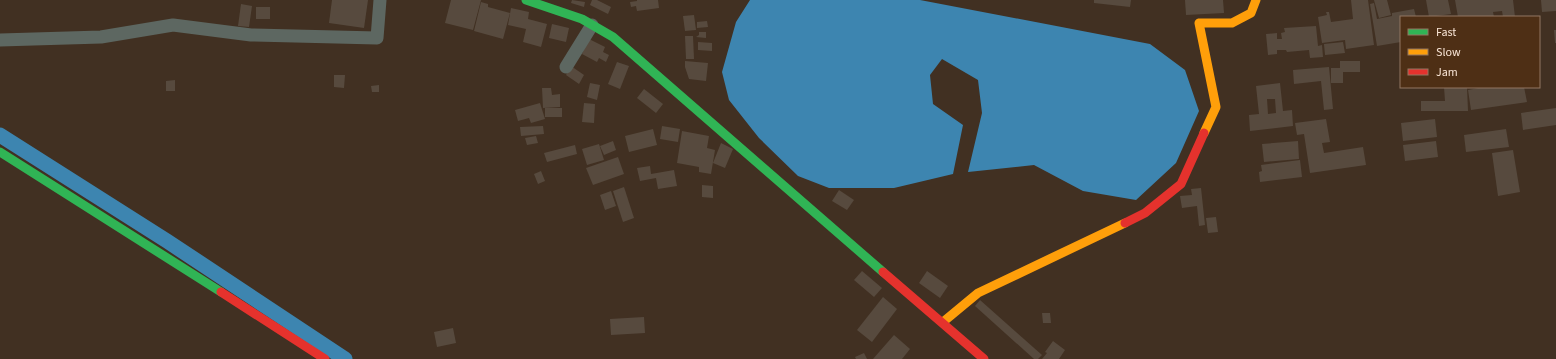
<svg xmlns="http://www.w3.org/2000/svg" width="1556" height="359" viewBox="0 0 1556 359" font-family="'Source Sans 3',sans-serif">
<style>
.water{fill:#3d85b0}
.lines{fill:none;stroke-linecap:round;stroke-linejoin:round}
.canal{stroke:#3d85b0;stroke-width:15}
.building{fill:#574a3e;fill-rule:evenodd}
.street{stroke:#5d6761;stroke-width:13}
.fast{stroke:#30b455;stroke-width:9}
.slow{stroke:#ff9f0a;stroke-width:9}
.jam{stroke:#e5322d;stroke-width:9}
</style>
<rect width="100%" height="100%" fill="#413022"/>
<!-- water -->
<polygon class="water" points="750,0 920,0 1150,44 1185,70 1199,111 1176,163 1136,200 1083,191 1034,165 968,172 982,113 978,80 942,59 930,75 933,104 963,125 953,174 894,188 829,188 798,176 759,138 729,100 722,72 736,22"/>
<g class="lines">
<!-- canal -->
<polyline class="canal" points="0,135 167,241 345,359"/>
</g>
<!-- building -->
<g class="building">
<polygon points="332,0 368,0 364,28 329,23"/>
<polygon points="451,0 481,0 473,30 445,23"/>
<polygon points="572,0 585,2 584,7 571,3"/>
<polygon points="592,0 597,0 611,7 608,14 590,5"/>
<polygon points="637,0 658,0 659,8 637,11 636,6 631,7 630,2 637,1"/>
<polygon points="1094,0 1131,0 1130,7 1094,3"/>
<polygon points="1185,0 1223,0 1224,13 1186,15"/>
<polygon points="1351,0 1368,0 1374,45 1346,49 1345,40 1322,43 1318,17 1327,15 1326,12 1329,12 1331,22 1353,19"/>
<polygon points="1374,0 1387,0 1391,15 1379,18"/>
<polygon points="1426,0 1448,0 1451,14 1429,17"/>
<polygon points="1455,0 1513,0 1515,17 1503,17 1502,11 1493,12 1494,17 1458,17"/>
<polygon points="1541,0 1556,0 1556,11 1542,12"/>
<polygon points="481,2 488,4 488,7 510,13 503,39 474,31"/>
<polygon points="1374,3 1377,19 1392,16 1392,13 1414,9 1416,17 1401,17 1401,42 1377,46 1370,4"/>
<polygon points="241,4 252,6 249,27 238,26"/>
<rect x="256" y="7" width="14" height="12"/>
<polygon points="511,8 529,12 528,19 547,24 541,47 523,42 526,29 508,25"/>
<polygon points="694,15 696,30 685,31 683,16"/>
<polygon points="707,21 708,27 697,28 697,22"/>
<polygon points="552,24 569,28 566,42 549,38"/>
<polygon points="1316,26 1318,46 1322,45 1323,57 1310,58 1309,50 1287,52 1286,50 1277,50 1277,54 1268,55 1266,34 1277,33 1277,39 1282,39 1281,33 1285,32 1284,28"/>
<polygon points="1554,30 1556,30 1556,43 1555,43"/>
<polygon points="699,32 706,32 706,38 696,37 699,35"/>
<polygon points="685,36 693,36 694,59 686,59"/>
<polygon points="589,39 605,47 603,52 609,55 606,62 599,58 597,62 582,54"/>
<polygon points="698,42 712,43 712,51 698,50"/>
<polygon points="1343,42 1345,53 1325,55 1324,44"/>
<polygon points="685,61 708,63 706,81 689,79 685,67"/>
<polygon points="1340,61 1360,61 1360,72 1343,72 1343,83 1331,83 1331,68 1340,68"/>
<polygon points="617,62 629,66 620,89 608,84"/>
<polygon points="571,66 584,75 579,84 566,75"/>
<polygon points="1329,67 1333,109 1324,110 1321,81 1294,84 1293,70"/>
<polygon points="334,75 345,75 344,88 334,87"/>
<polygon points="175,80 175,91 166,91 166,81"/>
<polygon points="590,83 600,85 597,100 587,97"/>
<path d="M1280 83 1283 111 1292 110 1293 126 1250 131 1249 115 1259 114 1256 86ZM1267 99H1275L1276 113 1268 114Z"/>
<polygon points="379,85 379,92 372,92 371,86"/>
<polygon points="1444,87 1467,87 1468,111 1421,111 1421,101 1445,101"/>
<polygon points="1478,87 1524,87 1527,102 1471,110 1468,90 1478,88"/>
<polygon points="542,88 551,88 552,95 560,94 560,107 543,108"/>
<polygon points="644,89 663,104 656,113 637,98"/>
<polygon points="540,103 545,119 531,123 529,118 518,121 515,110"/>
<polygon points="584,103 595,104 594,123 582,122"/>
<rect x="545" y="108" width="17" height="9"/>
<polygon points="1556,108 1556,125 1523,130 1521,113"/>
<polygon points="1326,119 1330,142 1322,143 1324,153 1363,147 1366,165 1310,173 1304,134 1297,135 1295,123"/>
<polygon points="1435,119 1437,137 1403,141 1401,123"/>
<polygon points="543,126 544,134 521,136 520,127"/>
<polygon points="662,126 680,129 678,142 660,139"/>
<polygon points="653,129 657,145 629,152 625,136"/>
<polygon points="1506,129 1509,147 1466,152 1464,135"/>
<polygon points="682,131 709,136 707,148 715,150 711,174 699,172 699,167 677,163"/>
<polygon points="536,136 538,143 527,145 525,138"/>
<polygon points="613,141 616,150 604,155 600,146"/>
<polygon points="1298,141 1299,159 1264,162 1262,144"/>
<polygon points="1436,141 1438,157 1405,161 1403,145"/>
<polygon points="721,143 733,149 725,168 713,163"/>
<polygon points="599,144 604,160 587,165 582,149"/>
<polygon points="575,145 577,154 547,162 544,153"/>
<polygon points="1513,150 1520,192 1498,196 1492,153"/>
<polygon points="618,157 624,174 593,185 586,168"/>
<polygon points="1300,160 1302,177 1260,182 1259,172 1262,171 1261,165"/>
<polygon points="650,166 651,174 674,170 677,186 658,189 656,178 640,181 637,168"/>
<polygon points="541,171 545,181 538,184 534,174"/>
<polygon points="702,185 713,186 713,198 702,197"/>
<polygon points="624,187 634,218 623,222 613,191"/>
<polygon points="1201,188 1205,225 1199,226 1197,206 1182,208 1180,196 1192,195 1191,189"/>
<polygon points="839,190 854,200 847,210 832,201"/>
<polygon points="611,191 616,206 605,210 600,195"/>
<polygon points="1216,217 1218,232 1208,233 1206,218"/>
<polygon points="862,271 882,288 874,297 854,280"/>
<polygon points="927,271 948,286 940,298 919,283"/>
<polygon points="883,297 897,309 872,342 857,330"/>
<polygon points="980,300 1042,355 1038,359 1034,359 975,306"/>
<polygon points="1042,313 1050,313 1051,323 1043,323"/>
<polygon points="644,317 645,333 611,335 610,319"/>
<polygon points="453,328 456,343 437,347 434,332"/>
<polygon points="894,335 910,349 902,359 873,359"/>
<polygon points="1053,341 1065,350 1059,359 1042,359 1047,353 1045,352"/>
<polygon points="864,353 867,359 856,359 855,357"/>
</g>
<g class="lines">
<!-- street -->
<g class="street">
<polyline points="0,40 101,37 173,25 251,35 377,38 380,0"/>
<polyline points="566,67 592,25"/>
</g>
<!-- fast -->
<g class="fast">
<polyline points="526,0 582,19 613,37 883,272"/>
<polyline points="0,152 221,292"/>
</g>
<!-- slow -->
<g class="slow">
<polyline points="1204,133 1216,107 1199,23 1232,23 1251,13 1256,0"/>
<polyline points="943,322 978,293 1125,223"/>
</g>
<!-- jam -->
<g class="jam">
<polyline points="1125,223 1145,213 1181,184 1204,133"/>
<polyline points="883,272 984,359"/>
<polyline points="221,292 325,359"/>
</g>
</g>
<!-- legend -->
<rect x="1400" y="16" width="140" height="72" fill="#4e2f15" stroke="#927762"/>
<rect x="1408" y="29" width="20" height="6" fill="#30b455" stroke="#927762"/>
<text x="1436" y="36" font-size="12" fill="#f8e4d5">Fast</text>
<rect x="1408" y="49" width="20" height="6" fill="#ff9f0a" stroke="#927762"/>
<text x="1436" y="56" font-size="12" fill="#f8e4d5">Slow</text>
<rect x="1408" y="69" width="20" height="6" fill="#e5322d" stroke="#927762"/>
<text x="1436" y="76" font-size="12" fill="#f8e4d5">Jam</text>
</svg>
